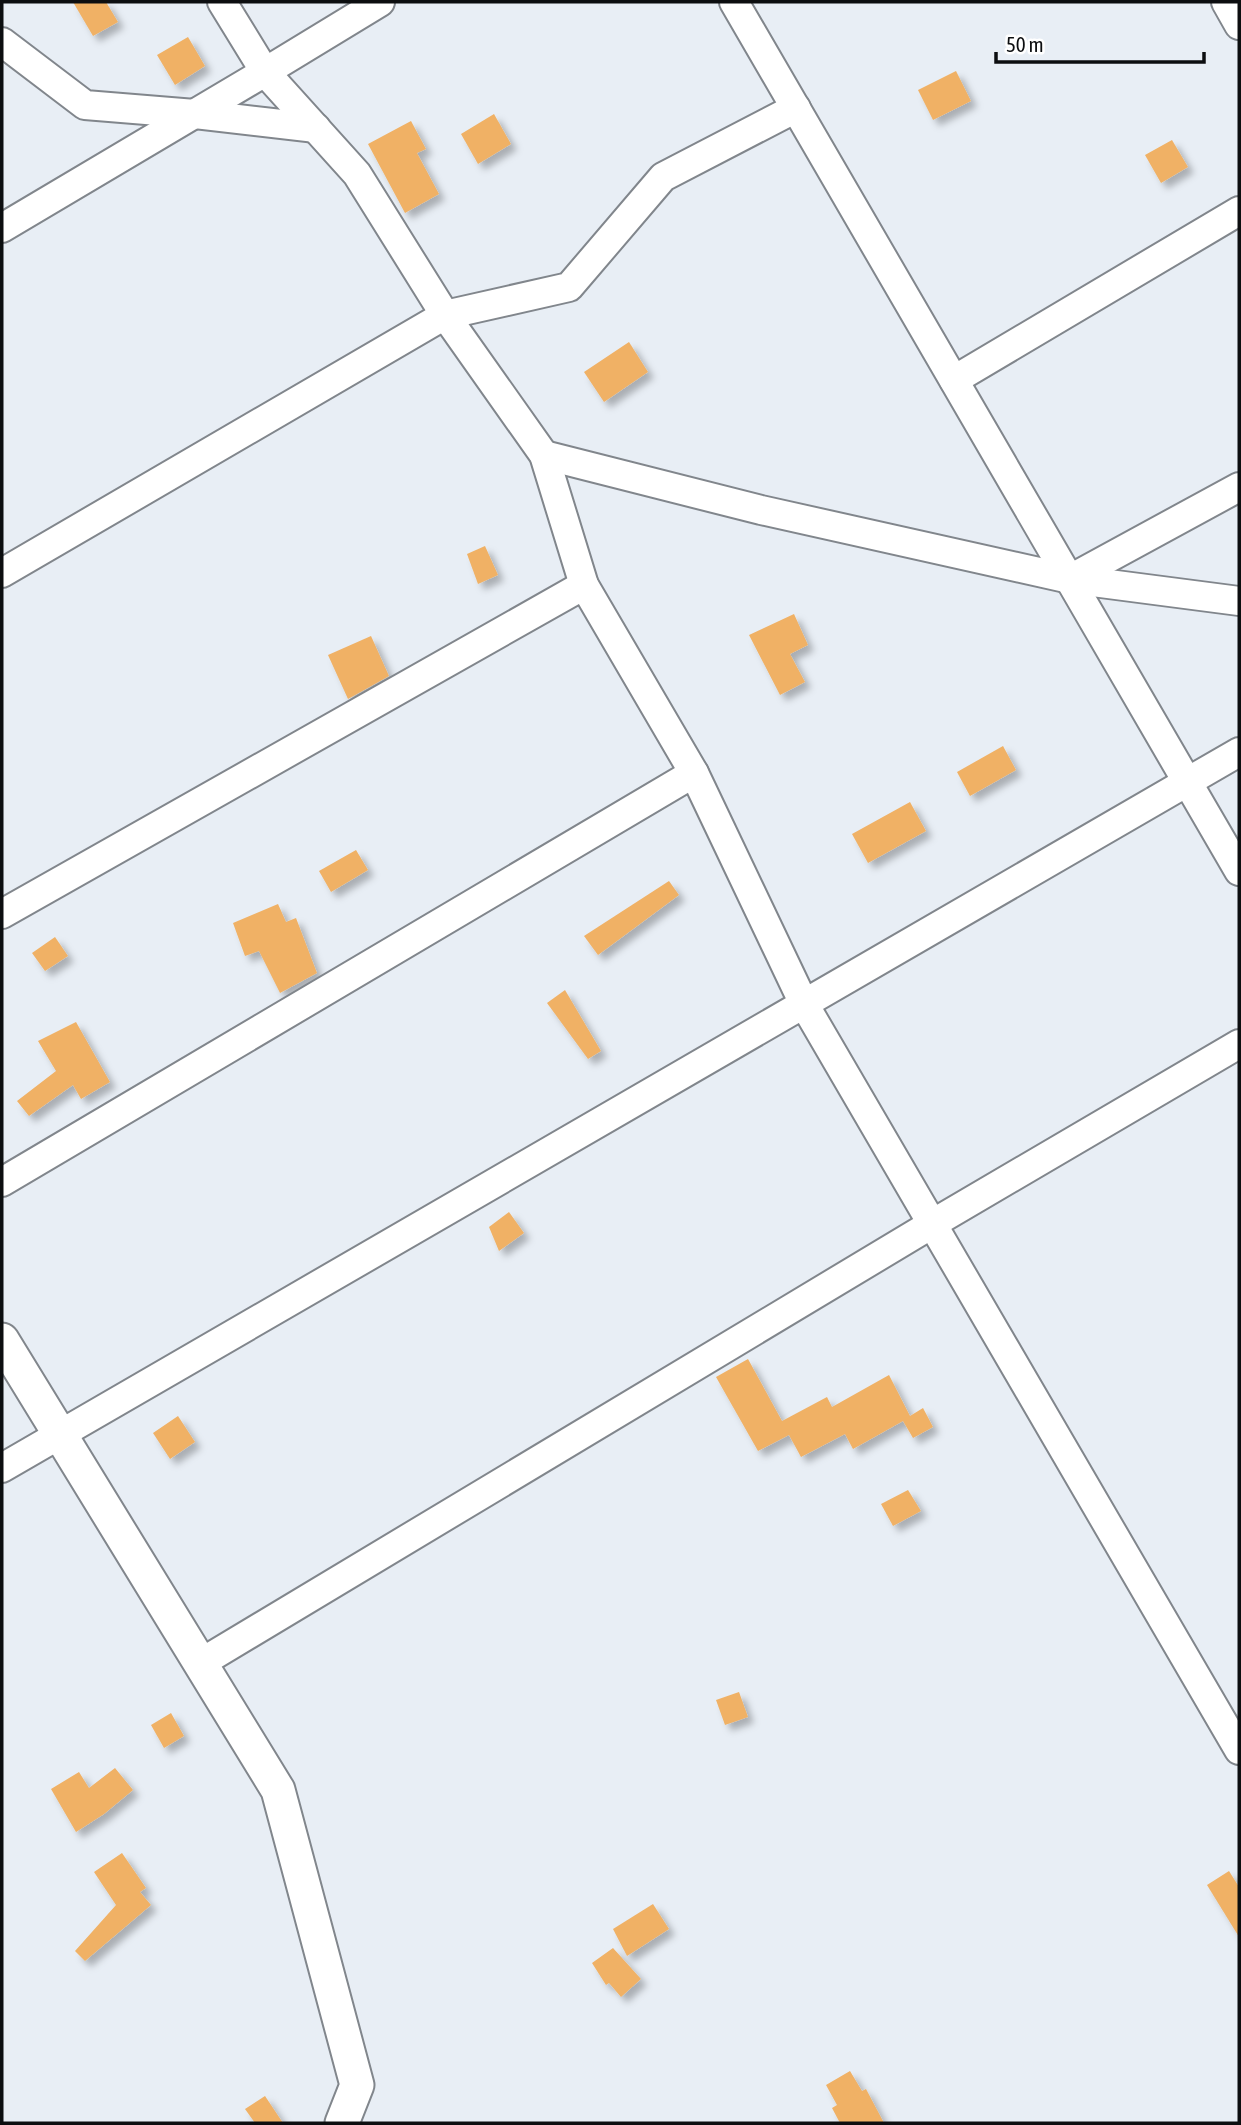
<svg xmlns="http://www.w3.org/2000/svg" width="1241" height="2125" viewBox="0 0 1241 2125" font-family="'Asap Condensed',sans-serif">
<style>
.building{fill:#f0b165;filter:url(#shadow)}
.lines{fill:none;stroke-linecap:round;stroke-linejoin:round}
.minor-casing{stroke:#81868c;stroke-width:32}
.tertiary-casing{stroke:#81868c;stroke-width:37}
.minor{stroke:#fff;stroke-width:28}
.tertiary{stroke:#fff;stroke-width:33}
</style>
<defs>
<filter id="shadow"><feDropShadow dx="6" dy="6" stdDeviation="3.5" flood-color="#0004"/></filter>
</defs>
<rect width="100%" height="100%" fill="#e8eef5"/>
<!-- building -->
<g class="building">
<polygon points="73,2 106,2 118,22 93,36"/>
<polygon points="188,37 205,66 175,85 157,55"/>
<polygon points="956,71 971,101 933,120 918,90"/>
<polygon points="494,114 511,144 478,164 461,134"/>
<polygon points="411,121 426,149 417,153 439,194 405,213 368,144"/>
<polygon points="1172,140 1188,167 1161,183 1145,155"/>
<polygon points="629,342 648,372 604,402 584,372"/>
<polygon points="485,546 498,575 478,584 467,554"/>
<polygon points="794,614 808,645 790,654 805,682 780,695 749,635"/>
<polygon points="371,636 389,676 348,699 328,655"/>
<polygon points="1003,746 1016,770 970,796 957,772"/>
<polygon points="910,802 926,831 868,863 852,834"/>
<polygon points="356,850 368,870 331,892 319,871"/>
<polygon points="669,881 679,895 598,955 584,936"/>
<polygon points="278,904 286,922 296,918 317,973 280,993 259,951 245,956 233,923"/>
<polygon points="55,937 68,956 45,971 32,953"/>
<polygon points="565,990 601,1051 588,1059 547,1003"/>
<polygon points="76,1022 110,1082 81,1099 73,1085 29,1116 17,1101 56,1071 38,1041"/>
<polygon points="509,1212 524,1233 499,1251 489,1227"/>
<polygon points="748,1359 782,1421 827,1397 832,1407 889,1375 910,1416 923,1408 933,1427 913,1438 903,1421 853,1449 845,1434 801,1457 789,1435 758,1451 716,1377"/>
<polygon points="178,1416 195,1442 170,1459 153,1433"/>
<polygon points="908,1490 921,1511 893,1526 881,1504"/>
<polygon points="739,1692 748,1717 725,1725 716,1700"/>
<polygon points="171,1713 184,1736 164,1748 151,1725"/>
<polygon points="115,1768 133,1790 104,1814 76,1832 51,1789 79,1772 89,1788"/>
<polygon points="122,1853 146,1888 140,1892 151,1905 85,1961 75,1951 116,1905 94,1872"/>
<polygon points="1229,1871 1239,1887 1239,1937 1207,1885"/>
<polygon points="653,1904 669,1929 627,1956 613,1929"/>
<polygon points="613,1948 641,1979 621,1997 609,1983 606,1985 592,1963"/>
<polygon points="850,2071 862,2091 866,2089 884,2123 840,2123 832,2108 837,2105 826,2085"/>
<polygon points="265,2096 283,2123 255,2123 245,2109"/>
</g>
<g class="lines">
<defs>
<g id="minor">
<polyline points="222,2 265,72 357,174 445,315 544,455 584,585 694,773 804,1004 1239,1750"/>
<polyline points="734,2 1239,871"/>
<polyline points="1226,2 1239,25"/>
<polyline points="2,42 85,105 195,114 316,128"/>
<polyline points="2,228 265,72 380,2"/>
<polyline points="954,380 1239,211"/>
<polyline points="544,455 761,510 1070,579 1239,601"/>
<polyline points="2,573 445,315 569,287 663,177 796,108"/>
<polyline points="1070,579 1239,487"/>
<polyline points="2,914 584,585"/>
<polyline points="2,1182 694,773"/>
<polyline points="2,1468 1239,752"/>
<polyline points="199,1664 932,1224 1239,1044"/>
</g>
<polyline id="tertiary" points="2,1340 278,1790 357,2085 342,2123"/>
</defs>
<!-- minor casing -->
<use href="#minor" class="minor-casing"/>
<!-- tertiary casing -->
<use href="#tertiary" class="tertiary-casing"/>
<!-- minor -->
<use href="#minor" class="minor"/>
<!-- tertiary -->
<use href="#tertiary" class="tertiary"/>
</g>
<!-- border -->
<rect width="1241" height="2125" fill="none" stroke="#0c0e10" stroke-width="7"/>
<!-- scale -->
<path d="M996 52v10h208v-10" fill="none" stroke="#0c0e10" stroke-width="3.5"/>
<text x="1006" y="52" font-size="21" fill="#0c0e10" stroke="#ffffff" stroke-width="5" paint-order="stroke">50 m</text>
</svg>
